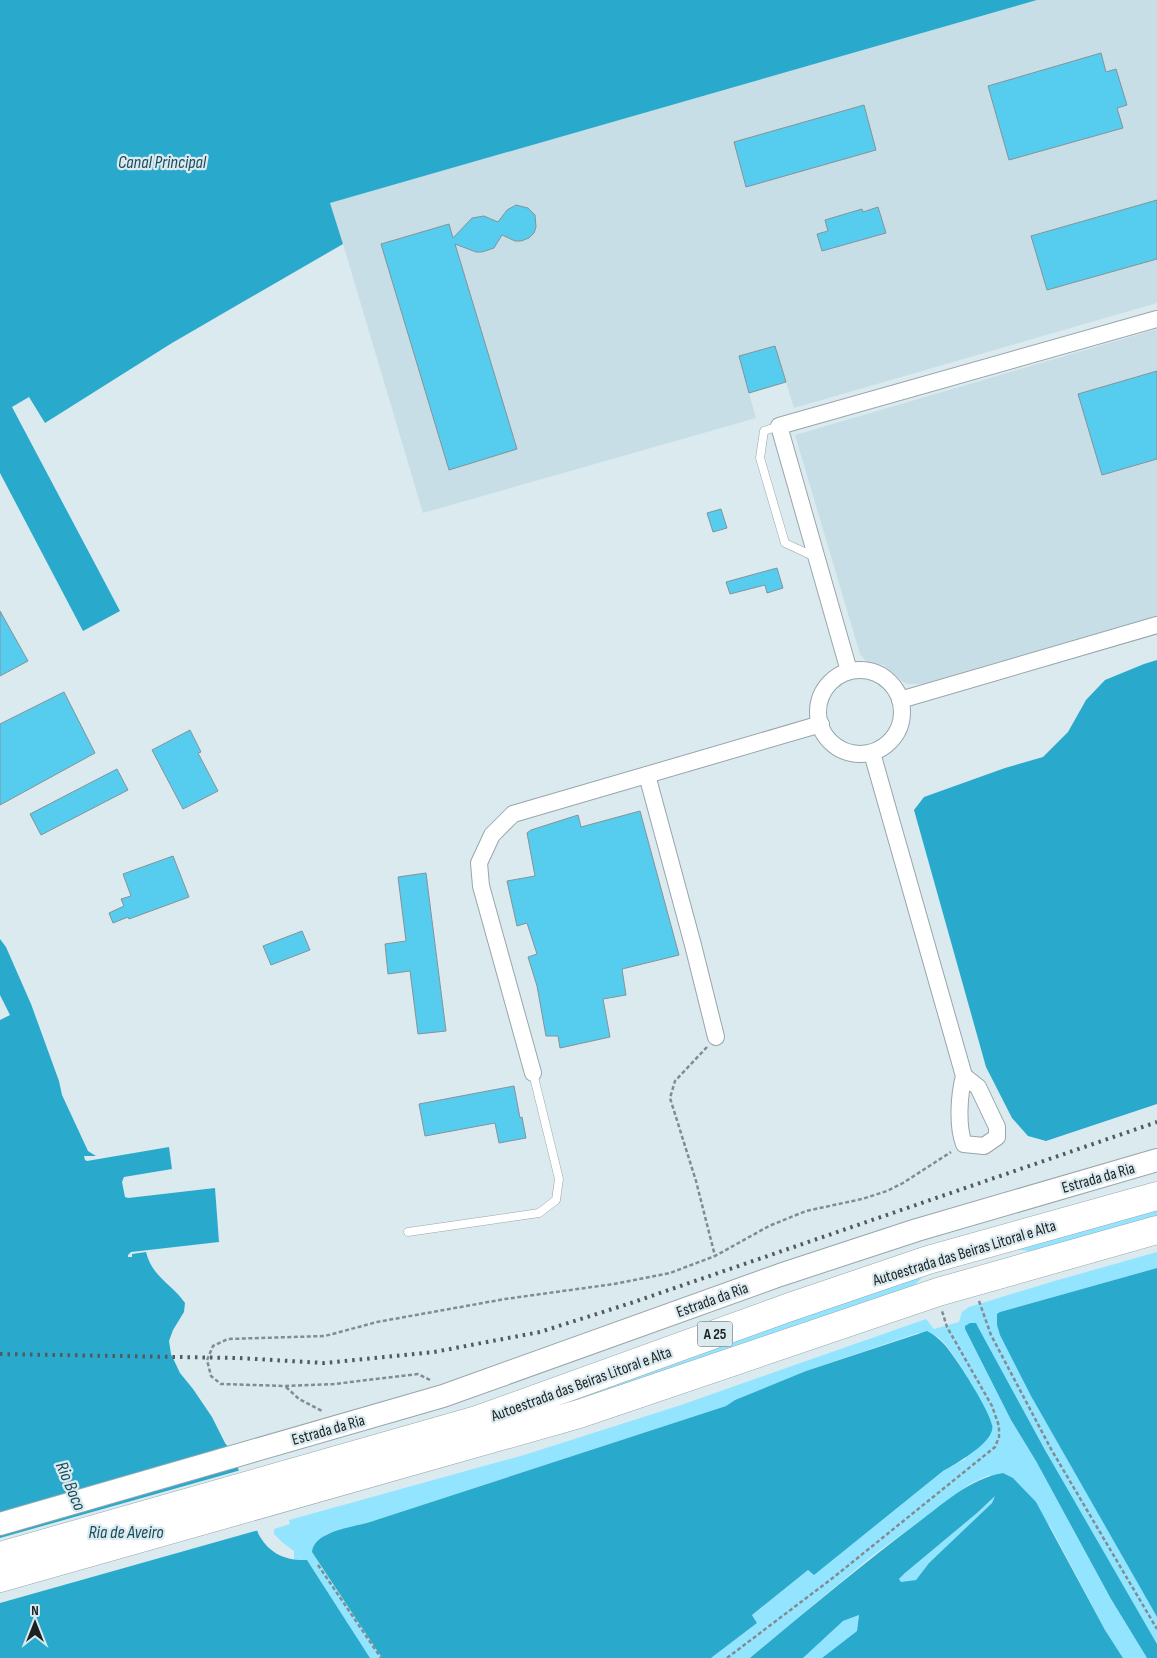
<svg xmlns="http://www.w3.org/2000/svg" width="1157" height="1658" viewBox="0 0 1157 1658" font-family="'Sofia Sans Condensed',sans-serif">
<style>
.built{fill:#c7dee6}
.green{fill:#93e5ff}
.water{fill:#29aacc;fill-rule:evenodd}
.pier{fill:#dbeaef}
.building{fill:#56ccef;stroke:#859398}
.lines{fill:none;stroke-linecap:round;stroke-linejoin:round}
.lane-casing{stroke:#98a6ab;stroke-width:9}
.street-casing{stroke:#98a6ab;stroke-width:18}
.secondary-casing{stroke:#98a6ab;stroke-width:24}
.highway-casing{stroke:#98a6ab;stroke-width:29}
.path{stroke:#828c90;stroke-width:2.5;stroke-dasharray:4 2.5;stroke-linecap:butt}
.lane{stroke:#fff;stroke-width:8}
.street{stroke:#fff;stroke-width:16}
.secondary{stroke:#fff;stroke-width:22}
.highway{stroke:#fff;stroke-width:28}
.rail{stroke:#525a5d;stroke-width:4;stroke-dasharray:2.5 5;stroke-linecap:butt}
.labels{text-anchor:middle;stroke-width:4.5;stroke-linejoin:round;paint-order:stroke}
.shield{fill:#dbeaef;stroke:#555e61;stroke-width:1}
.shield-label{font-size:15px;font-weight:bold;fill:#1c2224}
.street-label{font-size:16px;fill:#1c2224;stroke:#dbeaef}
.water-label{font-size:18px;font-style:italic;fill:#1a4c5b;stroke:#dbeaef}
</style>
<rect width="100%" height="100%" fill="#dbeaef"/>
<!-- built -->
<g class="built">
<polygon points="1037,0 1157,0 1157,303 794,408 786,382 759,389 749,393 756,418 423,513 343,244 329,203"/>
<polygon points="1157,329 1157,617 924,684 908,684 903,682 892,672 883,665 866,661 860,654 795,435"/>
</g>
<!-- green -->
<g class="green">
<polygon points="1157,1204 1157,1218 1033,1252 1017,1249"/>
<path d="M1157 1252V1268L1000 1312 997 1325 1031 1396 1157 1617V1644L1045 1450 978 1327 965 1329 1011 1420 1036 1461 1111 1599 1147 1658H1123L1105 1630 1050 1526 989 1475 970 1484 872 1556 750 1658H711L757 1623 752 1615 808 1570 814 1574 943 1471 965 1459 986 1410C976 1394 950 1341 934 1335 930 1333 923 1334 918 1333L806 1371 735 1400 726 1406 370 1522 326 1534 312 1552 382 1658H370L307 1560 294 1561V1551L283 1543 274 1534V1529L290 1524 289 1520 524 1455 681 1405 926 1319 934 1329 959 1322 962 1312 969 1307 1051 1282Z"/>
<polygon points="908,1275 920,1277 921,1279 911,1288 626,1386 447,1438"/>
<polygon points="996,1494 992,1503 929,1563 916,1580 901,1583 899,1580 905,1573 977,1513"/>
<polygon points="859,1615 857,1631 822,1658 803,1658 843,1621"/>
</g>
<!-- water -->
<g class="water">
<polygon points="0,0 1037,0 330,203 343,244 172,343 45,423 29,397 12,407 120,611 83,631 0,473"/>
<polygon points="1157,660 1157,1104 1046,1141 1028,1136 1012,1118 986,1067 914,810 924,797 1005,768 1043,757 1068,732 1086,700 1105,680 1144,664"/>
<path d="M0 939 6 947 31 1004 59 1081 62 1095 88 1151 96 1156H84L85 1160 87 1161 169 1147 172 1169 124 1177 122 1182 125 1197 128 1198 215 1188 219 1242 131 1252 128 1255V1257H132V1254L146 1252C152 1277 172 1284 185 1303L184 1312 173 1330 169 1341 171 1354 180 1373 193 1389 212 1417 225 1443 234 1455 258 1533C268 1553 285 1561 307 1560L370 1658H0V1020L10 1015 0 995Z"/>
<polygon points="1157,1268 1157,1617 1031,1396 1000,1335 997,1325 997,1314 1000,1312"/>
<polygon points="970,1323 976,1323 978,1327 1045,1450 1157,1644 1157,1658 1147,1658 1111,1599 1036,1461 1011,1420 965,1329 965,1326"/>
<path d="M927 1331C933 1334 938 1338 943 1343 954 1354 990 1411 992 1425 993 1427 992 1431 991 1433 986 1446 956 1464 943 1471L814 1575 808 1570 752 1615 757 1623 711 1658H382L312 1552C314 1531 354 1527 370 1522L726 1406 735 1400 806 1371Z"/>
<path d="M1003 1473 1013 1478 1036 1502 1105 1630 1123 1658H822L857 1631 859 1615 843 1621 803 1658H750C804 1613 859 1567 916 1524 943 1504 969 1479 1003 1473ZM995 1496 992 1503 929 1563 916 1580 901 1582 899 1579 905 1573 977 1513Z"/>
</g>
<!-- pier -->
<polygon class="pier" points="241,1470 259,1530 0,1603 0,1538"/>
<!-- building -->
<g class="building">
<polygon points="1101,53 1106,72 1116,69 1127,105 1117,108 1123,128 1009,160 988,86"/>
<polygon points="864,105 876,150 746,187 734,142"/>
<polygon points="1157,200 1157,259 1047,290 1031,236"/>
<polygon points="516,205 528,208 535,215 536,227 534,233 529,238 521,241 515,241 502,235 494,248 482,252 476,252 455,244 517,449 449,470 381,244 449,224 453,238 472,218 484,216 498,222 507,210"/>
<polygon points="878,207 886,233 822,251 817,234 828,231 825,220 862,209 863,212"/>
<polygon points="775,346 786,382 749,393 739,356"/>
<polygon points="1157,371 1157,459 1102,475 1078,394"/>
<polygon points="721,509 727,528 713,532 707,513"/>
<polygon points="777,568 783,588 767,593 765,585 730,594 726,582"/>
<polygon points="0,611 28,661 0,676"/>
<polygon points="64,692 95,753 0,805 0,724"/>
<polygon points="190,730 201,752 198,753 218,791 183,809 152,750"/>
<polygon points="117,769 128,790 41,835 30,814"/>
<polygon points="640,811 679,955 622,969 626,995 603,999 610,1037 560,1048 558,1036 546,1036 537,986 528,957 537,954 527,923 517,926 507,881 535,876 527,833 531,830 578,815 581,827"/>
<polygon points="173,856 189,897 129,919 128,917 113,923 109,913 124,906 121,899 131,896 123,874"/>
<polygon points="426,873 446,1031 418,1034 410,971 388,974 385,944 406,941 398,877"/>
<polygon points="302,931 310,950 271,965 263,946"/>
<polygon points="514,1086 520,1118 522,1117 526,1138 499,1143 495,1123 425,1136 419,1104"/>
</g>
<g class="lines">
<defs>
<g id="lane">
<polyline points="779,426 764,431 760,458 785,543 815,557"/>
<polyline points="408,1232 539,1213 556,1200 559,1179 533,1073"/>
</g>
<g id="street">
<circle cx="860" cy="712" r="42"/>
<polyline points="849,671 779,426 1157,319"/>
<polyline points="900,700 1157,625"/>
<path d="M872 753 964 1076C959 1095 957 1126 964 1144L984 1146 997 1137V1127L978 1087 964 1076"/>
<polyline points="647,775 693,945 716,1037"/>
<polyline points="533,1073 481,886 479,863 492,835 513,814 821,724"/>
</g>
<polyline id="secondary" points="0,1524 443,1396 780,1275 917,1230 1157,1160"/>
<g id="highway">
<polyline points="0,1556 477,1420 790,1307 928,1260 1157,1196"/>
<polyline points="0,1578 579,1414 938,1292 1157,1230"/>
</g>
</defs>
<!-- lane casing -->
<use href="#lane" class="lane-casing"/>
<!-- street casing -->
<use href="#street" class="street-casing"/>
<!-- secondary casing -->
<use href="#secondary" class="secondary-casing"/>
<!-- highway casing -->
<use href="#highway" class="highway-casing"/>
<!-- path -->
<g class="path">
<polyline points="707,1047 675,1081 670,1098 696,1181 715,1256"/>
<polyline points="979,1301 991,1335 1051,1449 1157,1629"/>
<polyline points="430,1380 418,1374 334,1384 286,1386 221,1384 211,1376 207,1360 213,1346 228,1339 325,1336 377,1322 505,1299 614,1284 670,1273 715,1256 769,1226 806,1211 862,1199 887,1191 903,1183 951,1152"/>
<polyline points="286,1387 299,1399 322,1411"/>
<polyline points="318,1565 381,1658"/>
<polyline points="727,1658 834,1577 995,1447 999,1437 999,1426 992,1406 947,1327 942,1311"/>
</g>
<!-- lane -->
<use href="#lane" class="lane"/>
<!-- street -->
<use href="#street" class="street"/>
<!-- secondary -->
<use href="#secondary" class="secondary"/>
<!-- highway -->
<use href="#highway" class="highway"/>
<!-- rail -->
<polyline class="rail" points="0,1354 239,1358 324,1363 434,1352 540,1332 631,1303 1157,1122"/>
</g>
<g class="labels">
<!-- shield labels -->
<rect class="shield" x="697.5" y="1321.5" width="35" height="25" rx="4"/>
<g class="shield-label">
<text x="715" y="1339">A 25</text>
</g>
<!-- street labels -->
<g class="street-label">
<text transform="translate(1098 1177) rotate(-16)" y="6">Estrada da Ria</text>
<text transform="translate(964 1252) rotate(-17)" y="6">Autoestrada das Beiras Litoral e Alta</text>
<text transform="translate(712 1299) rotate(-20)" y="6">Estrada da Ria</text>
<text transform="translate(581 1383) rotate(-20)" y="6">Autoestrada das Beiras Litoral e Alta</text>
<text transform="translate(328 1429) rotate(-16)" y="6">Estrada da Ria</text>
</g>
<!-- water labels -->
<g class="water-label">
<text x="162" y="168">Canal Principal</text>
<text transform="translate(71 1486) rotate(67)" y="6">Rio Boco</text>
<text x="126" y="1538">Ria de Aveiro</text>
</g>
</g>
<!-- north arrow -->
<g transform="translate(35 1623)" stroke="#dbeaef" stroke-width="4" paint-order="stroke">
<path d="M0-4L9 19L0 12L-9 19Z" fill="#1c2224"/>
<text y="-8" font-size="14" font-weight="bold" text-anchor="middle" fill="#1c2224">N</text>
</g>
</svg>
